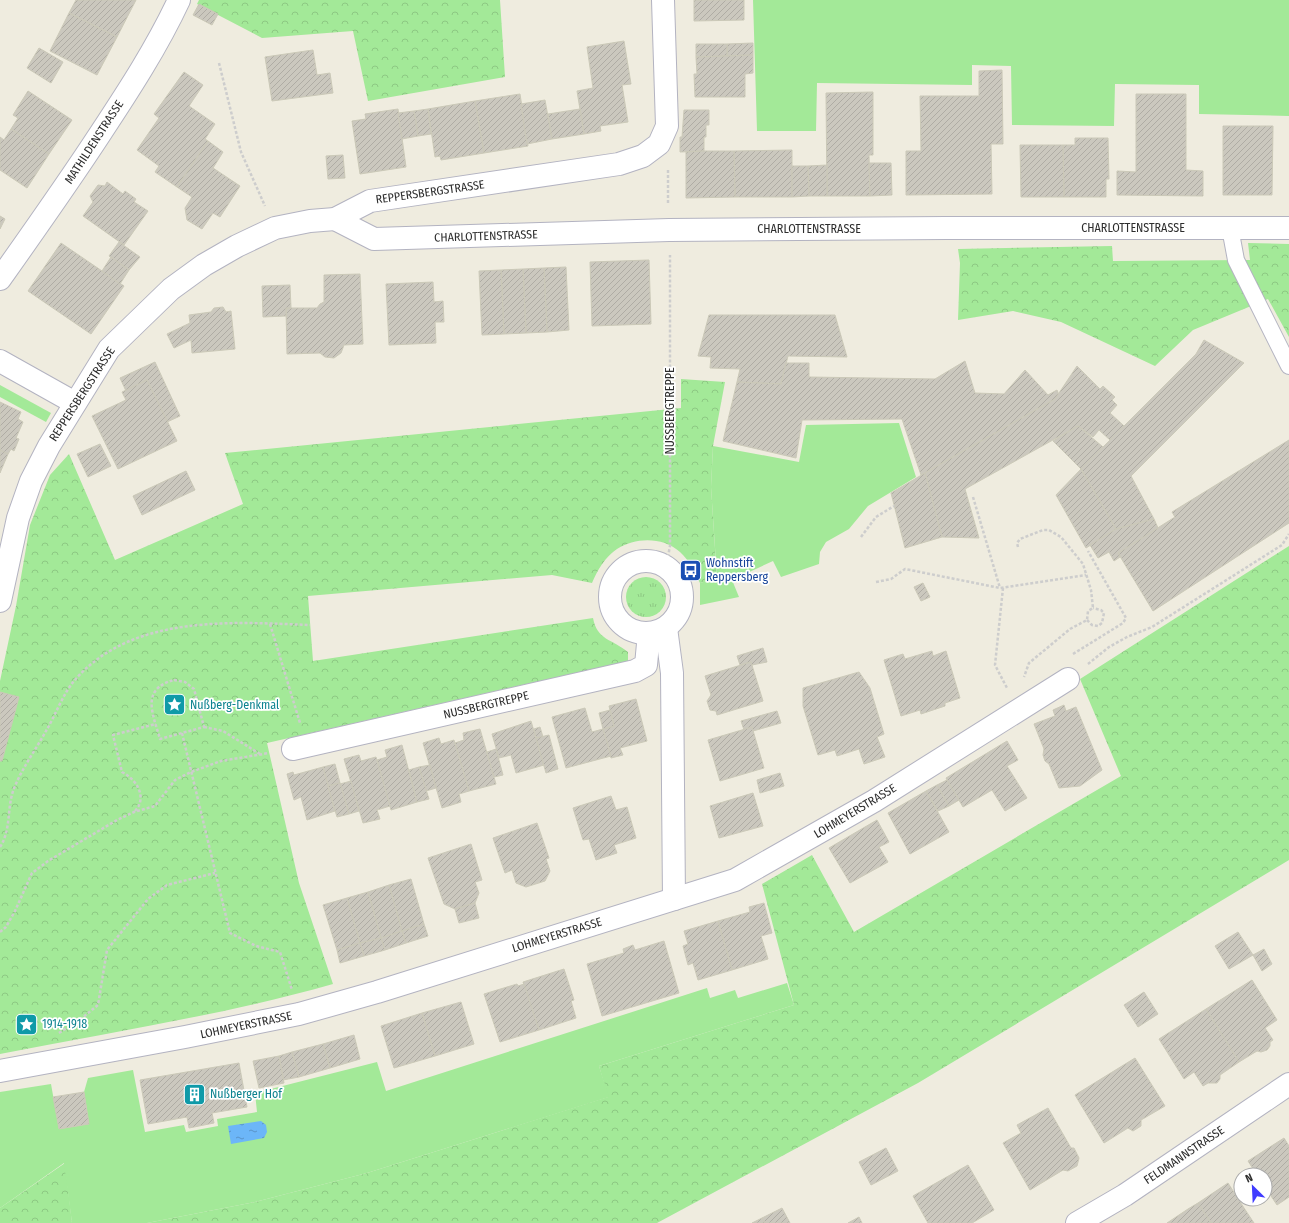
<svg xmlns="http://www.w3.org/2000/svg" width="1289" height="1223" viewBox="0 0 1289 1223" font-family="'Fira Sans Condensed',sans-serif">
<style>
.grass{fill:url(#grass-tufts)}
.forest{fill:url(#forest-crowns)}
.garden{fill:#a3e998}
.water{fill:url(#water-ripples)}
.building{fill:url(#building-hatch);stroke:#cbc9b8}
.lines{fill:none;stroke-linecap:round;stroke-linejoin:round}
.lane-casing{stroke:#b3b3c1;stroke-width:18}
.street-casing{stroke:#b3b3c1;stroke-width:24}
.secondary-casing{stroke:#b3b3c1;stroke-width:24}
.path{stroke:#cdcdcd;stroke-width:2.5;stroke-dasharray:3 2;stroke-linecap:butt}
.lane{stroke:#fff;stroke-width:16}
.street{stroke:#fff;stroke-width:22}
.secondary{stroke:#fff;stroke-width:22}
.labels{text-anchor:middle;stroke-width:3.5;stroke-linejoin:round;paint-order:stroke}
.street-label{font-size:12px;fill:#2d2d2d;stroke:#fff}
.transit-label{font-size:12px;fill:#164399;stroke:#fff;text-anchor:start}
.culture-label{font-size:12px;fill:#0d838f;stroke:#fff;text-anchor:start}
</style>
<defs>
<pattern id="grass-tufts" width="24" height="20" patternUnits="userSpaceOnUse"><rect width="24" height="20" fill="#a3e998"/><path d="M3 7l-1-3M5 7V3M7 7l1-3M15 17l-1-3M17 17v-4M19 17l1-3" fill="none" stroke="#8dc883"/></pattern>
<pattern id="forest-crowns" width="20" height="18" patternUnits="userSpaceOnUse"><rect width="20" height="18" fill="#a3e998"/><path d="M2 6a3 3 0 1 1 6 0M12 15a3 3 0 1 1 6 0" fill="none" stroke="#8dc883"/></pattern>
<pattern id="water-ripples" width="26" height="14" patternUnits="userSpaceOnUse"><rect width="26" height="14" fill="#6cb6f8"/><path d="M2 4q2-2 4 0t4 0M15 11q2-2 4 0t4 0" fill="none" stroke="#5994c9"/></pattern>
<pattern id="building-hatch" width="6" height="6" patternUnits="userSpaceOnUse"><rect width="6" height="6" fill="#cbc8be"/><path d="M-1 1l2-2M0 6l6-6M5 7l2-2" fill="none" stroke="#afaca4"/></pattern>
</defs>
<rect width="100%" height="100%" fill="#efecdf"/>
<!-- grass -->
<circle class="grass" cx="646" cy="597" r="20"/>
<!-- forest -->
<g class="forest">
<polygon points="199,0 500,0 505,77 368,101 353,31 262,38 197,4"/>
<polygon points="1248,243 1289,244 1289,337 1268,299 1193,330 1155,366 1061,322 1013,311 958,320 960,263 958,249 1112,246 1113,261 1250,260"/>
<path d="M681 379 725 382 713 446 711 487 717 579 700 583C695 573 689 560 680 552 663 537 636 537 617 549 605 557 597 571 592 583L552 575 308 596 313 661 593 618C597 640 612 639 628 652V661L267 743 299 883 333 984C224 1015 111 1032 0 1054V681L16 606 30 525 50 475 69 454 115 560 243 504 225 453 681 408Z"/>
<polygon points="1289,546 1289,860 918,1083 657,1223 147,1223 255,1202 367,1173 608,1097 599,1066 794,1005 762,884 812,855 854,932 1121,776 1080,679"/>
<polygon points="65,1163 72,1223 0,1223 0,1208"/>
</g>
<!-- garden -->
<g class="garden">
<polygon points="753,0 1289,0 1289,116 1199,114 1199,85 1115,84 1114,126 1012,125 1011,66 972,65 972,85 817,83 816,131 757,131"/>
<polygon points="0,385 51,413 46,422 0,397"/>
<polygon points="899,423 916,477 868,506 849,529 826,542 820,552 819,564 781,577 773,561 732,580 739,597 700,605 700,583 717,578 711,487 713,446 799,462 806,425"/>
<polygon points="787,983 794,1005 599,1066 609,1097 367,1173 255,1202 147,1223 72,1223 64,1163 0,1208 0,1092 51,1084 59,1129 89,1124 84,1092 88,1078 133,1070 145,1132 184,1125 186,1132 218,1126 217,1119 257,1112 255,1093 377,1062 386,1091 707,988 710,998 735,990 738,998"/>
</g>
<!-- water -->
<polygon class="water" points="261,1121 266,1125 267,1132 264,1138 231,1144 228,1126"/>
<!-- building -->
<g class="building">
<polygon points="76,0 136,0 117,37 69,13"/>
<polygon points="694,0 744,0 744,20 694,21"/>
<polygon points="199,4 218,14 212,25 193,15"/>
<polygon points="69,13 117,37 97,75 50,51"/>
<polygon points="624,41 631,84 622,85 628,122 600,126 601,131 584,134 577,91 593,88 587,47"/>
<polygon points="753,43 753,55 727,56 727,44"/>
<polygon points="696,44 727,44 727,56 696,57"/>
<polygon points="39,48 63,62 51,83 27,68"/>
<polygon points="313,50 317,75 330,73 333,93 272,101 265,57"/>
<polygon points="753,55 753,73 745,74 745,97 695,97 694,74 697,74 696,57"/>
<polygon points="1002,70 1003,144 991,144 992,194 906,195 906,151 921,151 920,96 979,96 979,71"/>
<polygon points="184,72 203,85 189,106 215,124 205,139 208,141 177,187 155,172 159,166 137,150 159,118 154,114"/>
<polygon points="28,91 72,120 49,154 11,129 18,118 13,115"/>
<polygon points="873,92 873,155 869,155 870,196 827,196 826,93"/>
<polygon points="520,94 528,146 484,153 475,101"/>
<polygon points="1136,94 1186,94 1186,170 1203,171 1203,196 1117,195 1117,171 1136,172"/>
<polygon points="545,100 552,139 527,144 521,104"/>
<polygon points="475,101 484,153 441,160 440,156 435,157 428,109"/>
<polygon points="398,109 406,167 360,174 352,121 366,119 365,114"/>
<polygon points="428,109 431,134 418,136 414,111"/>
<polygon points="580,109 584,134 552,139 548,114"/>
<polygon points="684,110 709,110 709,125 706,125 706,137 704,137 704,151 680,152 680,137 682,137"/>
<polygon points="414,111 418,136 402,139 398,113"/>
<polygon points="1223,126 1273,126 1272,195 1223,195"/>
<polygon points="11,129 49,154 27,188 0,170 0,137 4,140"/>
<polygon points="1075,138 1108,138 1109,179 1106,179 1106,197 1064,197 1063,145 1075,145"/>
<polygon points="208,141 223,152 213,168 240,186 220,217 213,213 202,229 187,220 185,208 192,197 177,187"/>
<polygon points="1020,145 1063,145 1064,197 1021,197"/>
<polygon points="792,150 792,197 735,197 734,151"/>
<polygon points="704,151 734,151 735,197 686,198 686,152"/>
<polygon points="343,155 345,178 328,179 326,156"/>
<polygon points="869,163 891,163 892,195 870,196"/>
<polygon points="827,165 827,196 809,196 808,166"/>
<polygon points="792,166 808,166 809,196 792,197"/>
<polygon points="107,182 123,194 125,191 136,199 134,202 148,211 124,245 83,216 93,202 90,196 98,185 105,186"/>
<polygon points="0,216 5,219 0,229"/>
<polygon points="119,242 140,257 129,270 109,256"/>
<polygon points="61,243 124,286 91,334 28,291"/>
<polygon points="111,257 129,270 120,284 102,271"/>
<polygon points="649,260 651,324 592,326 590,262"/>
<polygon points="566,267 569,330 547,332 544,268"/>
<polygon points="544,268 547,332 526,333 523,269"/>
<polygon points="523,269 526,333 504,334 501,270"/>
<polygon points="501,270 504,334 482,335 479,271"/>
<polygon points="360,274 363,344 344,345 341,353 334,358 325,357 320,353 287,354 286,308 317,308 320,304 324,302 324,275"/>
<polygon points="433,282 434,302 443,301 444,322 435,322 436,343 389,345 386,284"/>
<polygon points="290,285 291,308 286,308 286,316 263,317 262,286"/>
<polygon points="223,307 226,312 231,311 235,349 192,353 191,340 174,348 167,334 190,323 189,315 211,312 214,308"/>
<polygon points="709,315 835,315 847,357 788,356 781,384 737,382 740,369 710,368 711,357 698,356"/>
<polygon points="1204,340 1244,363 1131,476 1154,519 1116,529 1081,469 1196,354"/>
<polygon points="965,361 975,393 1004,394 1025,370 1048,395 1057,390 1059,395 1055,399 921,475 902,419 802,420 796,458 723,441 737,382 781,384 786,363 809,363 809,377 935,379"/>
<polygon points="155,362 180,416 167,422 147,380 126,391 120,378"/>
<polygon points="1077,366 1100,389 1103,386 1115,397 1112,400 1117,405 1110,413 1124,426 1110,440 1099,430 1093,437 1078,426 965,489 979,538 942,537 925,473 1055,399"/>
<polygon points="147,380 177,441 118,469 92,416 126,400 122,392"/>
<polygon points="0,402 21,412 18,419 23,422 16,438 19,439 14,451 11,449 8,454 0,450"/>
<polygon points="1078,426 1103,447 1081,469 1053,441"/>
<polygon points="1289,440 1289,523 1153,611 1118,553 1175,517 1172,512"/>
<polygon points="100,444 111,466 88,477 77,454"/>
<polygon points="0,450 8,454 0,473"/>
<polygon points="1081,469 1116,529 1086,548 1056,495"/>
<polygon points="186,471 195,490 142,515 133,496"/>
<polygon points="925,473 942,537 905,548 891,493"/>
<polygon points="1154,519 1158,528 1118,553 1120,557 1114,561 1109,552 1098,558 1090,545 1116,529"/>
<polygon points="923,583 930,597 921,601 914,587"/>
<polygon points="763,648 767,662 752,665 751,662 740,665 737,656"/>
<polygon points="932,651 933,656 946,651 960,698 945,703 945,706 921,714 920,710 901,716 884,660 903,654 905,659"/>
<polygon points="751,662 763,701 717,715 716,711 710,710 707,701 711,695 705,676"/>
<polygon points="859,672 870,688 884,734 877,737 885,757 864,764 859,749 837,756 835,750 818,755 803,706 803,688"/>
<polygon points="0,692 19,697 2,761 0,761"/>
<polygon points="636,699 647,741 620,748 623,755 611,758 603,729 614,726 609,706"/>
<polygon points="1064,705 1066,711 1076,707 1102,770 1080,786 1059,788 1049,764 1045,761 1043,755 1044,749 1034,724 1055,716 1053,710"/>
<polygon points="585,708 592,732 603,729 611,756 566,768 552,717"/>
<polygon points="610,710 614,726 603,729 599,713"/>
<polygon points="777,711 781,723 753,731 752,727 744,730 741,721"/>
<polygon points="531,721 544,765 516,773 511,755 499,758 492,734"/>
<polygon points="540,727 543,737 536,738 534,729"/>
<polygon points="752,727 764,768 720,781 708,740"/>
<polygon points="480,729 496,784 469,791 455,743 464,740 463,733"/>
<polygon points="549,735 558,769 546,773 536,738"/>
<polygon points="439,738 441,744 454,740 469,791 459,794 461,802 442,808 423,743"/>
<polygon points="1007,741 1018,760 1007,766 1027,798 1005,811 992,790 963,807 946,778"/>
<polygon points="402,745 417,802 391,810 377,760 387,757 385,750"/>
<polygon points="496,749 503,775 494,777 487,752"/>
<polygon points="359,755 361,761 376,757 390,806 377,810 380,819 363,823 344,759"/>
<polygon points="335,764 340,783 328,786 323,767"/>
<polygon points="430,765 436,788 426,791 419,767"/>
<polygon points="323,767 335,811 307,820 301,797 294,800 287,774 293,772 294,775"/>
<polygon points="419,767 429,799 417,802 409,770"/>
<polygon points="780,773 784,786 760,793 757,780"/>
<polygon points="947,780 959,800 949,806 937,785"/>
<polygon points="351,781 359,811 349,814 340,784"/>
<polygon points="340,783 349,814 337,817 328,786"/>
<polygon points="937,785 949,806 938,811 926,791"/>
<polygon points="926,791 949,832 910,854 888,813"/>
<polygon points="753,793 763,826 719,838 710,806"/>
<polygon points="611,796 616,810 627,807 636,838 614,845 617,853 596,860 589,839 583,840 573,808"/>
<polygon points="877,820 889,842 879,847 888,862 850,883 829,848"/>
<polygon points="537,823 549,858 546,859 550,871 545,881 526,887 516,883 512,870 505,873 493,838"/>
<polygon points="471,844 482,880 475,882 479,893 475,903 455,909 444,904 428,858"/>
<polygon points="411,879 424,924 402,931 389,885"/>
<polygon points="389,885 402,931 381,938 368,892"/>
<polygon points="368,892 381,938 360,943 347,898"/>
<polygon points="347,898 360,943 337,950 323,905"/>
<polygon points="475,903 479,918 459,923 455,909"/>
<polygon points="764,903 772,933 761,936 768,959 732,970 718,921 750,912 749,907"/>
<polygon points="718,921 732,970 698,980 693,963 688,965 683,946 688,944 684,931"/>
<polygon points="424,924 428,936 406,943 402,931"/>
<polygon points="402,931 406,943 385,950 381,938"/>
<polygon points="1238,932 1253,955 1229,969 1215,946"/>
<polygon points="381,938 385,950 364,956 360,943"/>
<polygon points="664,941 679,993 602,1016 587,964 624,953 623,949 633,945 635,950"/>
<polygon points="360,943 364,956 340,963 337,950"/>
<polygon points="1264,949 1272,964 1262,971 1253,955"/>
<polygon points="564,969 574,1000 571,1001 576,1018 539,1030 523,982"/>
<polygon points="1252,980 1277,1020 1265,1028 1273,1040 1270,1042 1270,1046 1267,1050 1261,1052 1257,1051 1239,1062 1206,1009"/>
<polygon points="517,984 518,986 524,984 539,1030 500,1042 484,994"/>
<polygon points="1144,992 1158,1014 1138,1027 1124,1005"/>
<polygon points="461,1002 474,1044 435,1056 422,1013"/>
<polygon points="1206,1009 1239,1062 1220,1075 1220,1079 1217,1083 1208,1083 1203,1086 1194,1072 1184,1079 1159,1039"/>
<polygon points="422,1013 435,1056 394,1068 381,1026"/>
<polygon points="354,1035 360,1059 330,1068 323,1044"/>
<polygon points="323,1044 330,1068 299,1077 292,1052"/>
<polygon points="292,1052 299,1077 283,1080 279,1056"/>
<polygon points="279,1056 284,1083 259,1088 253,1061"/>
<polygon points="1135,1058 1165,1106 1141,1120 1141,1126 1133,1131 1128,1128 1104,1143 1075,1095"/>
<polygon points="239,1063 247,1107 212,1113 214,1123 189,1128 187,1117 148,1124 140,1080"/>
<polygon points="84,1092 89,1124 59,1129 53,1097"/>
<polygon points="1048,1108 1071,1148 1074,1148 1079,1158 1077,1166 1068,1171 1063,1170 1030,1190 1003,1143 1021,1133 1017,1125"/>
<polygon points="1284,1138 1289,1146 1289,1197 1277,1205 1265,1187 1265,1175 1257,1175 1248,1161"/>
<polygon points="886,1148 898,1171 871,1185 859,1162"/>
<polygon points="968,1165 994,1210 972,1223 928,1223 913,1196"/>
<polygon points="1228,1183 1244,1208 1254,1223 1211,1223 1198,1203"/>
<polygon points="1198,1203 1211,1223 1167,1223 1188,1209"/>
<polygon points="782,1208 790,1223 765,1223 762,1218"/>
<polygon points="859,1217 862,1223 848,1223"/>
<polygon points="762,1218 765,1223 752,1223"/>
</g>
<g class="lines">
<defs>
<polyline id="lane" points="1230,228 1236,260 1289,366"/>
<g id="street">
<polyline points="335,219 374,239 669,230 946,228 1289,228"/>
<path d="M0 279C34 231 68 183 100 134 129 90 157 47 179 0"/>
<polyline points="0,361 75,403"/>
<circle cx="646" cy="597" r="36"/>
<polyline points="0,601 18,518 31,481 49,446 109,349 171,289 204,265 237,246 275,228 310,221 335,219 370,201 619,164 643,156 659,144 667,126 663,0"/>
<polyline points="666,628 672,673 674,899"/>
<polyline points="293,749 635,671 646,665 649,633"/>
<polyline points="0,1071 185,1037 299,1014 377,992 735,880 874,801 1068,679"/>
</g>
<polyline id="secondary" points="1077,1223 1125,1195 1289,1084"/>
</defs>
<!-- lane casing -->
<use href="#lane" class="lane-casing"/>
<!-- street casing -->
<use href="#street" class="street-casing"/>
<!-- secondary casing -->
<use href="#secondary" class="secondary-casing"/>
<!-- path -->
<g class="path">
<polyline points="219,63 241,152 265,206"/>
<polyline points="668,170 668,205"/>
<polyline points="973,497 1000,588"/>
<polyline points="861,537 876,517 894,506"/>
<polyline points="1018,547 1017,543 1020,539 1043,530 1049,530 1061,537 1083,564 1091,590 1093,608 1088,611 1087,620 1070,629 1029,663 1024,677"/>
<polyline points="666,567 670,546 670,255"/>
<polyline points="876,582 891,579 905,569 1000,588 1086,575"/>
<polyline points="1003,588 995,665 1007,688"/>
<polyline points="1087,620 1092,625 1098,626 1102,623 1104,613 1101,610 1093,608"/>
<polyline points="270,624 300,723"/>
<polyline points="1073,654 1123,623 1126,618 1088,551"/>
<polyline points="1088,664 1109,647 1127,637 1152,627 1282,545 1289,534"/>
<path d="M174 680 185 682 194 689 204 727 160 739C153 714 140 689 174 680Z"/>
<polyline points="204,727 223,731 260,754"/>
<polyline points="182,733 230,933 256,946 280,952 292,990"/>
<path d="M135 811C148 797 136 779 122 772L113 735 156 724"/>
<path d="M0 847C12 829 6 806 15 786 23 767 36 749 46 731 55 716 63 694 74 681 131 614 231 622 310 625"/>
<polyline points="0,932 6,927 15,911 32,873 48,861 117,820 134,812 155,806 175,780 191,772 221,761 269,753"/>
<polyline points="59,1033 82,1018 98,1005 107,950 148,899 167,885 215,873"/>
</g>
<!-- lane -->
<use href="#lane" class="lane"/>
<!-- street -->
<use href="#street" class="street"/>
<!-- secondary -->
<use href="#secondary" class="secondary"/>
</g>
<!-- icons -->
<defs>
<symbol id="bus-square" viewBox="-11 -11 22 22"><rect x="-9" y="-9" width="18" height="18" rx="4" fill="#1a4fb4" stroke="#fff"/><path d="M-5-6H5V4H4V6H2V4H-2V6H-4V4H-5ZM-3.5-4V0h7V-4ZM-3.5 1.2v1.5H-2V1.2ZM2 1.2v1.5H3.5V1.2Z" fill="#fff"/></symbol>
<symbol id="sight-square" viewBox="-11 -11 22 22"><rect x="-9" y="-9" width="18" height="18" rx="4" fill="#0f9aa8" stroke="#fff"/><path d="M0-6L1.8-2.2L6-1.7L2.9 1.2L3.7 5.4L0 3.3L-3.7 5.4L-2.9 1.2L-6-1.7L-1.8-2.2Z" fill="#fff"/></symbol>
<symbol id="building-square" viewBox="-11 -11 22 22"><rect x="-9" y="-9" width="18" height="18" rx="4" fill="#0f9aa8" stroke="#fff"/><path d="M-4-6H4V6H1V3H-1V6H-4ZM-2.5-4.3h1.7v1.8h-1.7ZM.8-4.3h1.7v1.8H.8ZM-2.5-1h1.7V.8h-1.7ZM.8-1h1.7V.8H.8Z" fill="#fff"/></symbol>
</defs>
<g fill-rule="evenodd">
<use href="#bus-square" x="678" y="558" width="25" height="25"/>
<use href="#sight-square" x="162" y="692" width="25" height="25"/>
<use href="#sight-square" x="14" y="1012" width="25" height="25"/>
<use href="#building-square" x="182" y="1082" width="25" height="25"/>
</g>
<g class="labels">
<!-- street labels -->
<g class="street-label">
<text transform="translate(94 142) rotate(-57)" y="4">MATHILDENSTRASSE</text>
<text transform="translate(430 192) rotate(-8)" y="4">REPPERSBERGSTRASSE</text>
<text x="1133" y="232">CHARLOTTENSTRASSE</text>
<text x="809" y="233">CHARLOTTENSTRASSE</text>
<text transform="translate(486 236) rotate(-2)" y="4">CHARLOTTENSTRASSE</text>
<text transform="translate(82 394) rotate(-57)" y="4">REPPERSBERGSTRASSE</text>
<text transform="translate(670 411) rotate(-90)" y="4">NUSSBERGTREPPE</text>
<text transform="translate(486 705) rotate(-13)" y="4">NUSSBERGTREPPE</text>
<text transform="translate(855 811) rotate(-31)" y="4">LOHMEYERSTRASSE</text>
<text transform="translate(557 935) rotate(-17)" y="4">LOHMEYERSTRASSE</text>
<text transform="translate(246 1025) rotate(-12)" y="4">LOHMEYERSTRASSE</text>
<text transform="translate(1184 1155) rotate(-34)" y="4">FELDMANNSTRASSE</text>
</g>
<!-- transit labels -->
<g class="transit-label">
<text x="706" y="567">Wohnstift<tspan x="706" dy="14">Reppersberg</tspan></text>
</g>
<!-- culture labels -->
<g class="culture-label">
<text x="190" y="709">Nußberg-Denkmal</text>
<text x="42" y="1028">1914-1918</text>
<text x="210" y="1098">Nußberger Hof</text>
</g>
</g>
<!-- north arrow -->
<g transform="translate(1253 1187) rotate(336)"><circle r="19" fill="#ffffff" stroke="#ababab"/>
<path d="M0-3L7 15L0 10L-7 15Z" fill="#403cff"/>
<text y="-6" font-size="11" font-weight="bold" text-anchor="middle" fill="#2d2d2d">N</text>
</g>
</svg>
